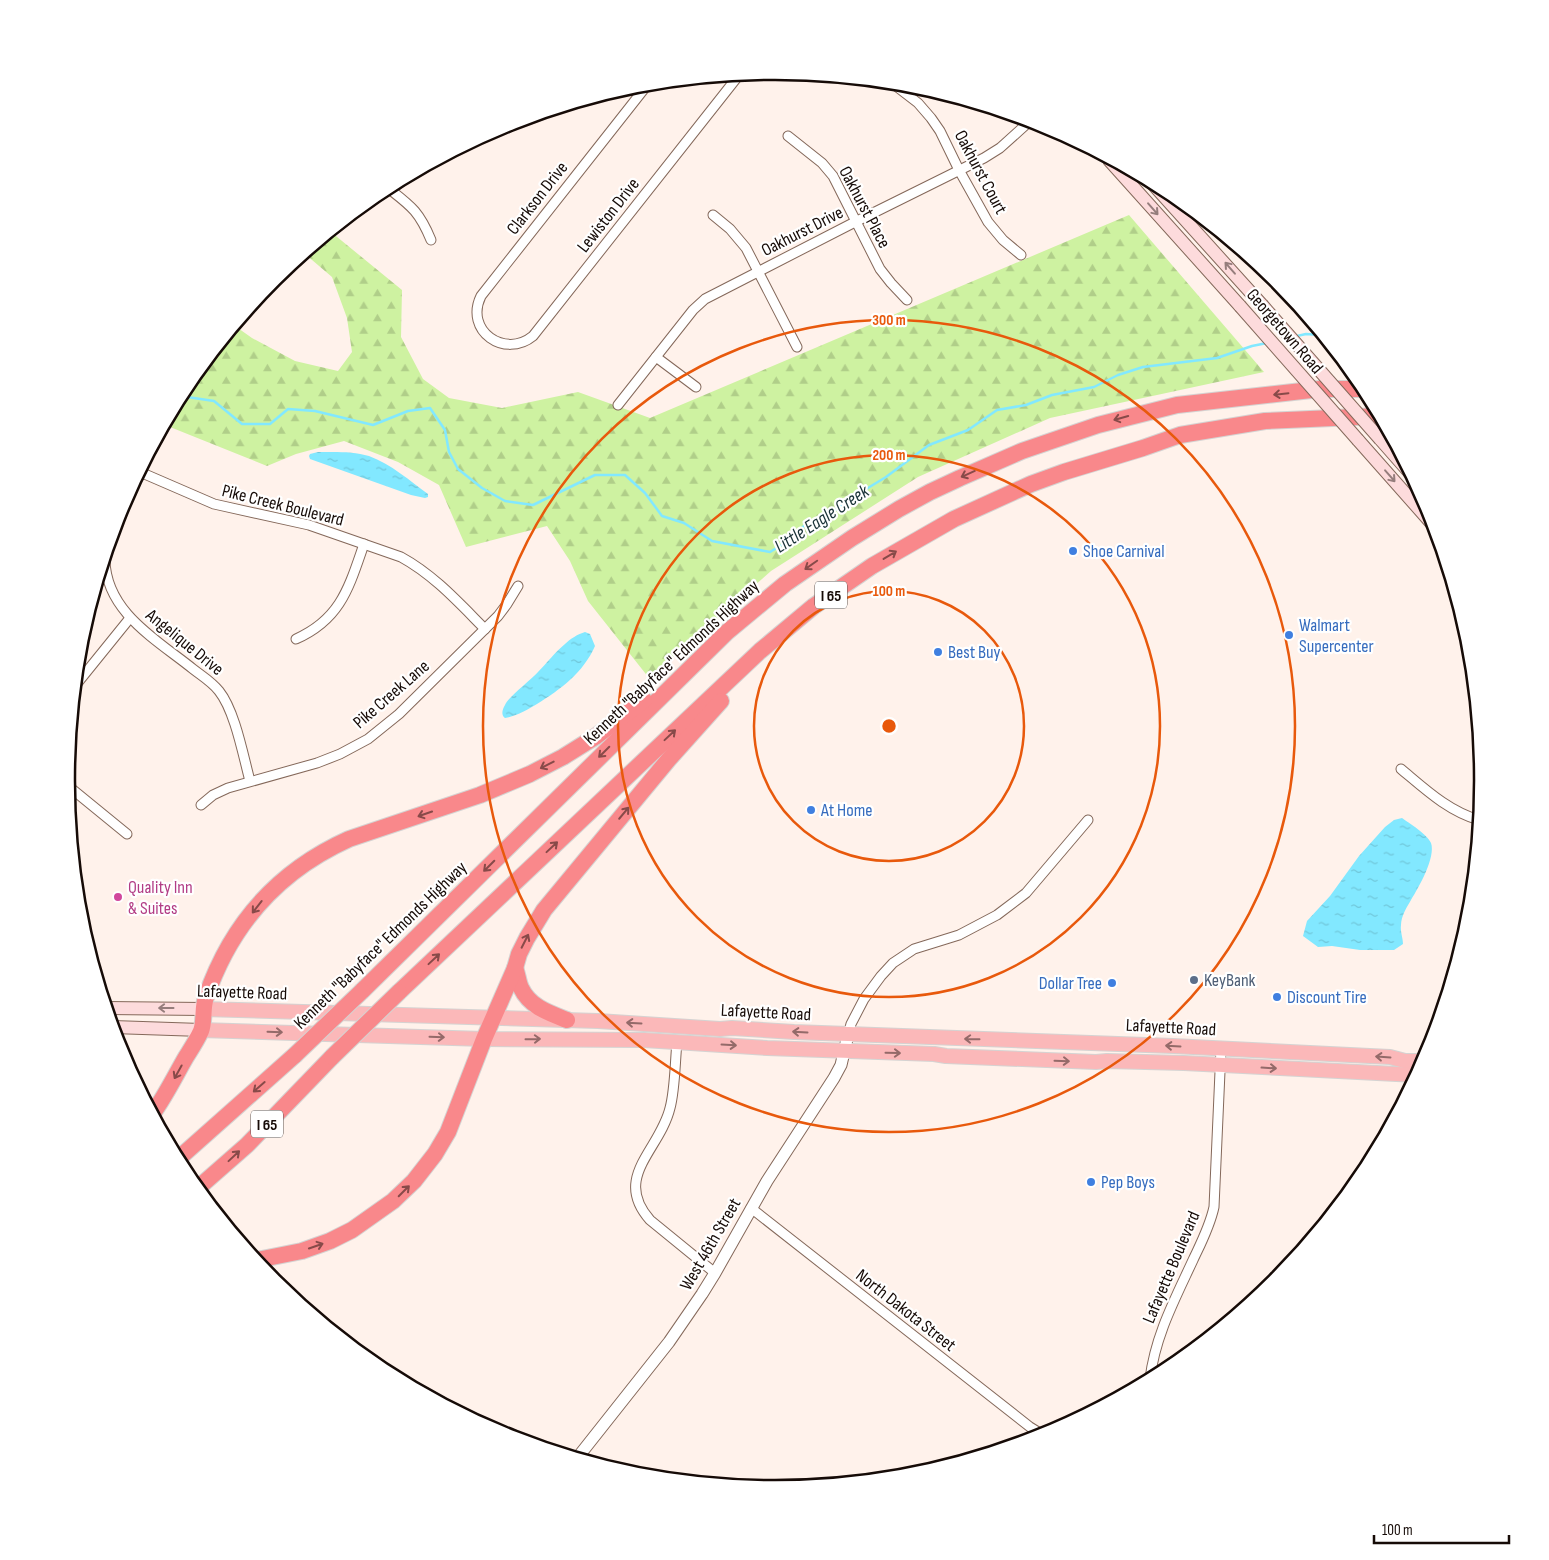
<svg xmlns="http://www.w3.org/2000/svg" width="1549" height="1560" viewBox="0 0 1549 1560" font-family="'Sofia Sans Condensed',sans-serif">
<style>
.forest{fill:url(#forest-firs)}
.water{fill:url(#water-ripples)}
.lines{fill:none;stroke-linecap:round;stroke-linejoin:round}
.stream{stroke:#82e8ff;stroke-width:2.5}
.minor-casing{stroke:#84685a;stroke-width:11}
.tertiary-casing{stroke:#84685a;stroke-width:13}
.secondary-casing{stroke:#84685a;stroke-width:14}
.primary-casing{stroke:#d5d3d2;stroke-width:16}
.motorway-casing{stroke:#d5d3d2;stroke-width:18}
.minor{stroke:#fff;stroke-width:9}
.tertiary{stroke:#fff;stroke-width:11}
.secondary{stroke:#fddbdc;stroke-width:12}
.primary{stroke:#fbb8b9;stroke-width:14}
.motorway{stroke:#f9888b;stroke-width:16}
.secondary-bridge-casing{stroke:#84685a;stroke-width:14;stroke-linecap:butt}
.motorway-bridge-casing{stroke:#d5d3d2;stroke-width:18;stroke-linecap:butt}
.secondary-bridge{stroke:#fddbdc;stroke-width:12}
.motorway-bridge{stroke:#f9888b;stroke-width:16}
.oneway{stroke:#957d7c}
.oneway2{stroke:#884a49}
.oneway3{stroke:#946a69}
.ring{fill:none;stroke:#e8590c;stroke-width:2.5}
.shop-dot{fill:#3f7fe0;stroke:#fff;stroke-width:2}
.hotel-dot{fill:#d1479c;stroke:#fff;stroke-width:2}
.service-dot{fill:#5c6f8a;stroke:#fff;stroke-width:2}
.labels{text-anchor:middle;stroke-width:4.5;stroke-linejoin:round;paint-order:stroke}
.shield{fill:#fff;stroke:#5c5451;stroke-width:1}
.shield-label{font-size:16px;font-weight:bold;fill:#160b07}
.street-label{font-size:18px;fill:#160b07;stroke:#fff}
.shop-label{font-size:18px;fill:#366cbe;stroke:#fff;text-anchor:start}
.hotel-label{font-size:18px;fill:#b23c85;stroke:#fff;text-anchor:start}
.service-label{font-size:18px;fill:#4e5e75;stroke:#fff;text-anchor:start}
.water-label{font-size:19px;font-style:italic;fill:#1a3237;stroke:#fff}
.rim{fill:none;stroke:#160b07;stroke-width:2.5}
.centre{fill:#e8590c;stroke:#fff;stroke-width:2.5}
.ring-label{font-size:15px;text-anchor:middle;font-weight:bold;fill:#e8590c;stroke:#fff;stroke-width:4.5;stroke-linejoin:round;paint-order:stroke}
</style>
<defs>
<pattern id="forest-firs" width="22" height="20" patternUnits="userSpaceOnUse" patternTransform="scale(1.25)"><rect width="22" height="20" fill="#cef2a1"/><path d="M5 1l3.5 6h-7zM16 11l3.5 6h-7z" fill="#b0ce89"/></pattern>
<pattern id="water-ripples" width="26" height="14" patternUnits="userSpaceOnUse" patternTransform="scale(1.25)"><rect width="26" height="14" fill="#82e8ff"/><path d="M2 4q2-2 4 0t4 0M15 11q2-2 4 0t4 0" fill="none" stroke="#70c6d9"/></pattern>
</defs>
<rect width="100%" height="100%" fill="#fff2eb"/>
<!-- forest -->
<polygon class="forest" points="1129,215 1264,372 1050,418 918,477 771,571 649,678 588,601 570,561 547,526 466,547 439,485 398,462 344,441 296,454 267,466 165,425 186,386 235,326 252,338 295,361 338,371 352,352 347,318 332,277 305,254 331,232 402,290 401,337 423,379 449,398 502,408 578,392 650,418"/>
<!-- water -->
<g class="water">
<path d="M318 452C335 452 353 451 369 456 391 464 410 481 428 494V497L425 498 411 495 310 459 309 456 310 454Z"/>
<path d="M585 632 590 634 595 646C583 673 561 689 537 704 527 710 517 716 505 718 501 715 502 710 505 705 508 697 531 680 538 672 547 663 555 652 565 644 570 639 578 634 585 632Z"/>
<path d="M1402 818C1409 823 1427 834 1431 843 1436 857 1419 887 1411 900 1407 907 1401 916 1401 925 1400 931 1403 938 1403 944L1394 950H1360L1332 946 1318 947 1303 936 1307 921 1330 896 1359 856 1385 827 1394 820Z"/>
</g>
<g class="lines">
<!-- stream -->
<g class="stream">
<polyline points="1297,336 1306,334 1321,335"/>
<polyline points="182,393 187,397 214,401 242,424 270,424 288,409 315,411 373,425 408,411 430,408 445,430 449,452 458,469 482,488 505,501 533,505 595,475 625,475 645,493 662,516 684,523 712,541 770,552 790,540 806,524 830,514 853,497 886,477 929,445 968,430 997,410 1026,405 1052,395 1094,387 1118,375 1143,367 1217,358 1252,346 1267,343"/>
</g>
<defs>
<g id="minor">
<polyline points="892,83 918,103 931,118 940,131 959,170 988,222 1003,240 1021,255"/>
<path d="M648 84 481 296C464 331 505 359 533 336L739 75"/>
<polyline points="788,136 822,163 833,176 880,269 891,283 907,300"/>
<path d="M388 188C411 206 419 211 431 240"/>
<polyline points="392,191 401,180"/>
<polyline points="713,215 730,229 746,248 797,347"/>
<polyline points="656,357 696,387"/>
<polyline points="618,405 693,310 705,299 855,222 984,158 1000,148 1030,121"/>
<path d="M140 472 214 504 309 525 401 557C434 575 459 603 485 629"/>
<path d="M105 560C106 612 157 640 193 669 202 676 212 682 219 691 235 711 243 755 250 781"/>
<path d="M296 639C341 619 349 587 364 544"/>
<polyline points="75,686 130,618"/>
<path d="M1401 769C1425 789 1448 811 1479 820"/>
<polyline points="67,785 127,834"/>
<polyline points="201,805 213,795 228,788 317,763 340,754 368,739 399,714 498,616 507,604 518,586"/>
<polyline points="848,1035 851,1024 864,999 881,976 893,963 914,949 959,935 997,915 1026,893 1088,820"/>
<path d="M677 1042C675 1062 675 1090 670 1108 660 1150 612 1177 650 1220L715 1273"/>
<polyline points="751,1208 1030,1427 1043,1435"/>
<path d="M1150 1379C1155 1336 1175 1299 1193 1260 1201 1243 1210 1226 1214 1207L1221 1049"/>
</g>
<polyline id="tertiary" points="578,1457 669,1342 702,1294 715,1273 767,1181 834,1078 841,1065 848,1035"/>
<g id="secondary">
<polyline points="1109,160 1240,306"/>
<polyline points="1151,182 1262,305"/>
<polyline points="1380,439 1409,472"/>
<polyline points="1358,440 1434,526"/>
<polyline points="107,1008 203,1009"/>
<polyline points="113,1027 201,1030"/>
</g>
<g id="primary">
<polyline points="203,1009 598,1021 720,1029 732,1028 794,1032 1173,1046 1390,1057 1405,1061 1423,1061"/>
<polyline points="201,1030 484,1039 644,1040 767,1048 934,1054 946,1056 1096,1062 1107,1061 1184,1063 1416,1075"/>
</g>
<g id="motorway">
<path d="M515 968C518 975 518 982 521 988 530 1007 549 1013 567 1020"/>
<polyline points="362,991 727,632 785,584 852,538 899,509 930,492 960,478 1022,451 1098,425 1177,405 1320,389 1365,389"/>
<polyline points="399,992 760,651 814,606 872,566 954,519 1031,484 1064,472 1143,448 1180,435 1265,421 1379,416"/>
<path d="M153 1113C166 1095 175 1076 186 1057 191 1049 197 1040 201 1031 205 1021 202 1008 206 997 231 924 278 871 349 839L480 795 530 774 563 757 595 737 644 700"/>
<polyline points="178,1159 295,1055"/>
<polyline points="198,1188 247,1145 332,1057"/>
<polyline points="257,1260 302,1251 330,1241 352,1230 393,1201 414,1181 435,1154 448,1132 484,1039 515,968 519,954 527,938 544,910 669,759 721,701"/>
</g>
</defs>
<!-- minor casing -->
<use href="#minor" class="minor-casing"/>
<!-- tertiary casing -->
<use href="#tertiary" class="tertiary-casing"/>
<!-- secondary casing -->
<use href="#secondary" class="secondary-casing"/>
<!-- primary casing -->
<use href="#primary" class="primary-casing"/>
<!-- motorway casing -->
<use href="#motorway" class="motorway-casing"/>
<!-- minor -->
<use href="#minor" class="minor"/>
<!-- tertiary -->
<use href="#tertiary" class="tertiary"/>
<!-- secondary -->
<use href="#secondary" class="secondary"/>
<!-- primary -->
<use href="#primary" class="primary"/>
<!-- motorway -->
<use href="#motorway" class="motorway"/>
<defs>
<g id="secondary-bridge">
<polyline points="1262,305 1380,439"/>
<polyline points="1240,306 1358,440"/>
</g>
<g id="motorway-bridge">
<polyline points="295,1055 362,991"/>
<polyline points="332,1057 399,992"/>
</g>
</defs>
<!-- secondary-bridge casing -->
<use href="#secondary-bridge" class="secondary-bridge-casing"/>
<!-- motorway-bridge casing -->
<use href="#motorway-bridge" class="motorway-bridge-casing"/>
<!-- secondary-bridge -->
<use href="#secondary-bridge" class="secondary-bridge"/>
<!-- motorway-bridge -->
<use href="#motorway-bridge" class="motorway-bridge"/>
</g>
<!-- one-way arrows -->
<defs><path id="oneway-shaft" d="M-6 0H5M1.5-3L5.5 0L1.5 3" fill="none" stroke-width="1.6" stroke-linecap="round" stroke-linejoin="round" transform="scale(1.25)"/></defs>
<g class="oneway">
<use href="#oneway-shaft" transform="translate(1153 209) rotate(49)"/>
<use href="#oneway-shaft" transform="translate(1230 268) rotate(-131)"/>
<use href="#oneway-shaft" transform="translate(1390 476) rotate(49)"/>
<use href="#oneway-shaft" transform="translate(166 1008) rotate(180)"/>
</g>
<g class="oneway2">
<use href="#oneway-shaft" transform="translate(1281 394) rotate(174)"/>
<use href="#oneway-shaft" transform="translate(1121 418) rotate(164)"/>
<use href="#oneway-shaft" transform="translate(968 474) rotate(156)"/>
<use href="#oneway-shaft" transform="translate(890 555) rotate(-31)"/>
<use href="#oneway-shaft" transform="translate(811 565) rotate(145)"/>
<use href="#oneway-shaft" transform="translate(670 735) rotate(-43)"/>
<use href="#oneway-shaft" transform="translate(604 752) rotate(135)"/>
<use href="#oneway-shaft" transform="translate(547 765) rotate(153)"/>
<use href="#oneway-shaft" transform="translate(624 813) rotate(-50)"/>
<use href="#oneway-shaft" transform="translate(425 814) rotate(161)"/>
<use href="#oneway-shaft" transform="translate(552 847) rotate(-43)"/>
<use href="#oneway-shaft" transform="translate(489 866) rotate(135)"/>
<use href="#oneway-shaft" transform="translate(257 907) rotate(128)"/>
<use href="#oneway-shaft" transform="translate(525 941) rotate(-63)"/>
<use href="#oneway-shaft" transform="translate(434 959) rotate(-43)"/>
<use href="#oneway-shaft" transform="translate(178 1072) rotate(119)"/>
<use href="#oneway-shaft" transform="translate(259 1087) rotate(139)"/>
<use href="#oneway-shaft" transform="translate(234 1156) rotate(-43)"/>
<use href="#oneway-shaft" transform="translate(404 1191) rotate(-45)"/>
<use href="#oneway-shaft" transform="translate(316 1246) rotate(-19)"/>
</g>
<g class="oneway3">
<use href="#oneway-shaft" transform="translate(634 1023) rotate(-177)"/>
<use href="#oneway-shaft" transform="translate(275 1032) rotate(2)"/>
<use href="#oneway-shaft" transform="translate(800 1032) rotate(-177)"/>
<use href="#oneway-shaft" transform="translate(437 1037) rotate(2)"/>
<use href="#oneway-shaft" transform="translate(533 1039) rotate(-1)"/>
<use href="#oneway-shaft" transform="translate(972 1039) rotate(-179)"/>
<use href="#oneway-shaft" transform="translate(729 1045) rotate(3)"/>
<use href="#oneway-shaft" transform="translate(1173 1046) rotate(-177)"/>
<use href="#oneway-shaft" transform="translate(893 1053) rotate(1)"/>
<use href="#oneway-shaft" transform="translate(1383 1057) rotate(-176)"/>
<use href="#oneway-shaft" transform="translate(1062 1061) rotate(2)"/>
<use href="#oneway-shaft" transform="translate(1269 1068) rotate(3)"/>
</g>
<!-- distance rings -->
<g class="ring">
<circle cx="889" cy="726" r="135"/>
<circle cx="889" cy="726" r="271"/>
<circle cx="889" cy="726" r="406"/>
</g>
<!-- markers -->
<g class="shop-dot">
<circle cx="1073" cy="551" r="5"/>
<circle cx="1289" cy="635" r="5"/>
<circle cx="938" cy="652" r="5"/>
<circle cx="811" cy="810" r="5"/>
<circle cx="1112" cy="983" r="5"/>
<circle cx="1277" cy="997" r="5"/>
<circle cx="1091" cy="1182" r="5"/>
</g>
<circle class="hotel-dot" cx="118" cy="897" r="5"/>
<circle class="service-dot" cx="1194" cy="980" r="5"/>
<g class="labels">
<!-- shield labels -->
<g class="shield">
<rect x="815" y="581.5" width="32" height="27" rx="4"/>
<rect x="251" y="1110.5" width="32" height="27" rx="4"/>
</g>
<g class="shield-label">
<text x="831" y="601">I 65</text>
<text x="267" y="1130">I 65</text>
</g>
<!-- street labels -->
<g class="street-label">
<text transform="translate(981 172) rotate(62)" y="6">Oakhurst Court</text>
<text transform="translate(537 198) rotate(-52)" y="6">Clarkson Drive</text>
<text transform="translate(865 207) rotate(62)" y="6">Oakhurst Place</text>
<text transform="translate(608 215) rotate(-52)" y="6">Lewiston Drive</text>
<text transform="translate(802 231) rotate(-27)" y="6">Oakhurst Drive</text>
<text transform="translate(1285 331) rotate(49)" y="6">Georgetown Road</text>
<text transform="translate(283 505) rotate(14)" y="6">Pike Creek Boulevard</text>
<text transform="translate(185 642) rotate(39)" y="6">Angelique Drive</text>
<text transform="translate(671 662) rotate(-43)" y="6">Kenneth "Babyface" Edmonds Highway</text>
<text transform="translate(391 694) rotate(-41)" y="6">Pike Creek Lane</text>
<text transform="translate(380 945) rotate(-44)" y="6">Kenneth "Babyface" Edmonds Highway</text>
<text transform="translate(242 992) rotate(2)" y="6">Lafayette Road</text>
<text transform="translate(766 1012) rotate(3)" y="6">Lafayette Road</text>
<text transform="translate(1171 1027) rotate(3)" y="6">Lafayette Road</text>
<text transform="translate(710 1244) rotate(-60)" y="6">West 46th Street</text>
<text transform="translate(1171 1267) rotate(-67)" y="6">Lafayette Boulevard</text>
<text transform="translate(906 1310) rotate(38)" y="6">North Dakota Street</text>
</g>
<!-- shop labels -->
<g class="shop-label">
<text x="1083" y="557">Shoe Carnival</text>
<text x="1299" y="631">Walmart<tspan x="1299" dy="21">Supercenter</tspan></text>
<text x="948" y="658">Best Buy</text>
<text x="821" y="816">At Home</text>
<text x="1102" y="989" text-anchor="end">Dollar Tree</text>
<text x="1287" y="1003">Discount Tire</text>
<text x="1101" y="1188">Pep Boys</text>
</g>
<!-- hotel labels -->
<g class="hotel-label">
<text x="128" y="893">Quality Inn<tspan x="128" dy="21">&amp; Suites</tspan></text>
</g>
<!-- service labels -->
<g class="service-label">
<text x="1204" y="986">KeyBank</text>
</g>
<!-- water labels -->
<g class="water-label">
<text transform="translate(821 518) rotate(-33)" y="7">Little Eagle Creek</text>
</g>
</g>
<!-- crop -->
<path d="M0 0H1549V1560H0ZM774 80H775A699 699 0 0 1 1474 779V781A699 699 0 0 1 775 1480H774A699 699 0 0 1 75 781V779A699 699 0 0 1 774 80Z" fill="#fff" fill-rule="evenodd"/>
<path class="rim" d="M774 80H775A699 699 0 0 1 1474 779V781A699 699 0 0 1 775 1480H774A699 699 0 0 1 75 781V779A699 699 0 0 1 774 80Z"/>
<circle cx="889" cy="726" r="8" class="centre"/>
<g class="ring-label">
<text x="889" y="325">300 m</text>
<text x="889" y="460">200 m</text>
<text x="889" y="596">100 m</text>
</g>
<!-- scale -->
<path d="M1374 1535v8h135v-8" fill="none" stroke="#160b07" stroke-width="2.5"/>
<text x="1382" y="1535" font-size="15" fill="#160b07" stroke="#ffffff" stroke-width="4" paint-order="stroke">100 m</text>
</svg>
